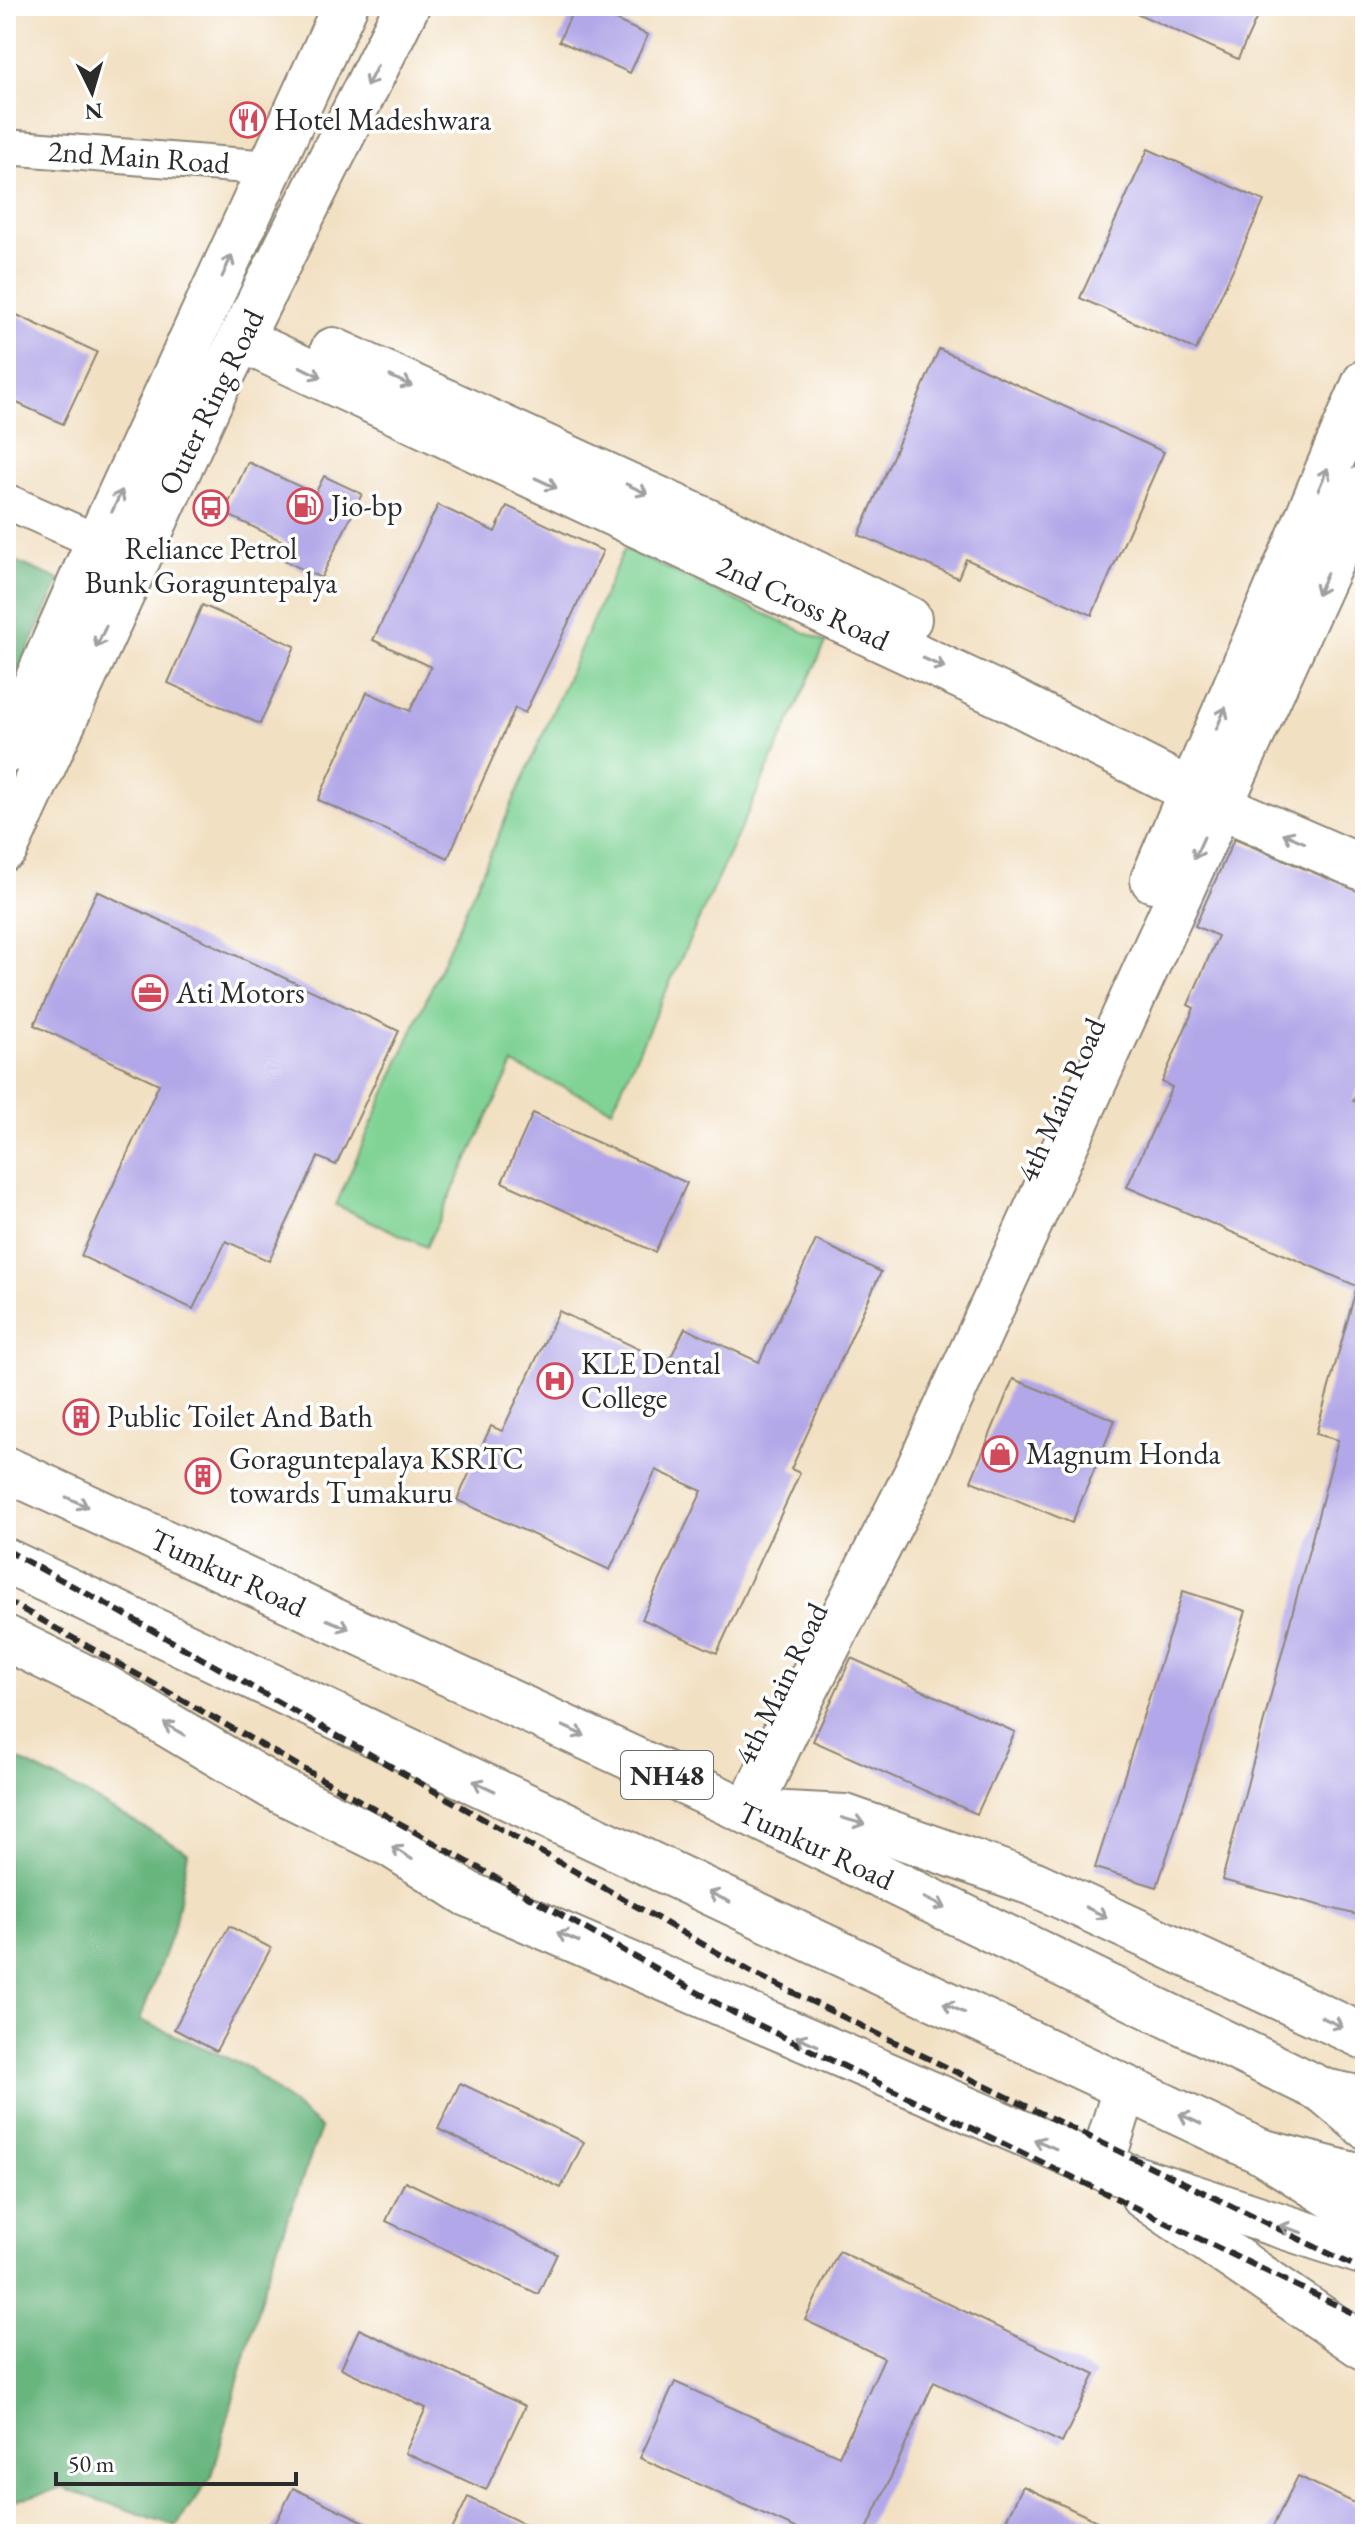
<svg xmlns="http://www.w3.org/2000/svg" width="1371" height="2540" viewBox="0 0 1371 2540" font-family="'EB Garamond',serif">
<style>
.green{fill:#80d395;stroke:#567f60;stroke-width:2}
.forest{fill:#68b57e;stroke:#4a7054;stroke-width:2}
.building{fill:#b2a7e8}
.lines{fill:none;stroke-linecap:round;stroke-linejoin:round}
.minor-casing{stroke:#8e8676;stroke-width:38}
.tertiary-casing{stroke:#8e8676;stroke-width:48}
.trunk-casing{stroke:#8e8676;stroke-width:48}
.motorway-casing{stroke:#8e8676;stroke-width:48}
.minor{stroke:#fff;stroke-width:34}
.tertiary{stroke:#fff;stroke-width:44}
.trunk{stroke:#fff;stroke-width:44}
.motorway{stroke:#fff;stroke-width:44}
.rail{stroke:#2b2b2b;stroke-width:6;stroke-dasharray:12 6;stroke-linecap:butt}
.oneway{stroke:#a0a0a0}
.labels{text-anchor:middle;stroke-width:7;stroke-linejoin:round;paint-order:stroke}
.shield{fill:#fff;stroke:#6b6b6b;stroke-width:2}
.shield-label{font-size:28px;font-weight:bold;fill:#2b2b2b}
.poi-label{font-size:30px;fill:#2b2b2b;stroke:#fff;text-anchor:start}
.street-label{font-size:30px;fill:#2b2b2b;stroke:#fff}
</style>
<rect width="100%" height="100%" fill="#fff"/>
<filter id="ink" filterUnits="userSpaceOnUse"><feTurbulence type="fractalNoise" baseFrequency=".0125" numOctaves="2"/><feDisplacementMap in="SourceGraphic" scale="16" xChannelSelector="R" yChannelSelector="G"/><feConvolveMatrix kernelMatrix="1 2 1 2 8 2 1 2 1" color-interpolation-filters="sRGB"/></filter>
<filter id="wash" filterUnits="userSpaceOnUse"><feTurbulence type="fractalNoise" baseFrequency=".006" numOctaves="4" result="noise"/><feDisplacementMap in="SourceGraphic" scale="32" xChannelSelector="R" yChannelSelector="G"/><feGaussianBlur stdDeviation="1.8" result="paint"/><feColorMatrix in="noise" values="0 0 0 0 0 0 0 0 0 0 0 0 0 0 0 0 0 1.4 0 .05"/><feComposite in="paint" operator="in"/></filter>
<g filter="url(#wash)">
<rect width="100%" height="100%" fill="#f2e0c2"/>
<!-- green -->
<polygon class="green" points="624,549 826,642 612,1109 513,1064 426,1247 336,1205"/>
<!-- forest -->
<g class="forest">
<polygon points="6,557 60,580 6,699"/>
<polygon points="6,1754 65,1783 188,1852 174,1927 140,2020 248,2067 321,2128 268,2272 212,2476 176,2526 63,2488 6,2503"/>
</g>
<g id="blocks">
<!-- building -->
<g class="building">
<polygon points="575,6 584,6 648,35 630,73 559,41"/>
<polygon points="1121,6 1262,6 1238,59"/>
<polygon points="1148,149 1264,201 1196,350 1080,298"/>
<polygon points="6,310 97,352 63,424 6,398"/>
<polygon points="939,349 1164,452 1092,615 966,559 958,578 859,535"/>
<polygon points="248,462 315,494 324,476 362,494 321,578 283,560 291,545 224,513"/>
<polygon points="438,505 495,532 507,506 603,551 525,713 515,708 448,858 318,800 367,692 410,711 431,667 373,640"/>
<polygon points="202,605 295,646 260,724 168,683"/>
<polygon points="1234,839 1365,894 1365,1073 1353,1101 1365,1106 1365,1917 1222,1880 1338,1440 1316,1434 1357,1286 1127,1187 1172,1087 1162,1082 1194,1008 1188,1005 1218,936 1195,926"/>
<polygon points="97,891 399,1031 336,1165 318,1157 269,1261 226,1241 193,1309 81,1256 159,1084 34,1025"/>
<polygon points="533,1113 687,1183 655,1252 502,1182"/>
<polygon points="816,1240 881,1272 791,1469 800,1473 717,1653 642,1619 702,1491 656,1470 610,1570 457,1500 491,1426 502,1431 559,1311 668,1363 685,1328 759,1362"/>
<polygon points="1013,1379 1115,1420 1072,1523 971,1481"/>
<polygon points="1183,1591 1246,1611 1157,1887 1095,1868"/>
<polygon points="851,1658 1015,1732 977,1814 813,1741"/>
<polygon points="229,1926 271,1948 216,2051 174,2029"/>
<polygon points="460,2083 584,2142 561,2188 438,2129"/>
<polygon points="405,2181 557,2254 538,2294 386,2221"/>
<polygon points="839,2251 1095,2374 1062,2443 934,2382 865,2534 809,2534 640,2458 675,2382 839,2456 884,2358 805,2320"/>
<polygon points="359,2329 525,2406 486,2490 405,2453 426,2408 341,2368"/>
<polygon points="1298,2476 1365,2508 1365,2534 1269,2534"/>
<polygon points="1023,2486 1124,2534 999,2534"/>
<polygon points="293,2488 390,2534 270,2534"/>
<polygon points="468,2497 545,2534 450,2534"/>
</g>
</g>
</g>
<g filter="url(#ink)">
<use href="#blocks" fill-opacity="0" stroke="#8e8676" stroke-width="2"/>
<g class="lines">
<defs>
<g id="minor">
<polyline points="6,147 271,168"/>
<polyline points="6,501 98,542"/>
</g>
<g id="tertiary">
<polyline points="240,339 1011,700 1218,805 1365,869"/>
<polyline points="333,350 729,531 909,619"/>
<polyline points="1365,487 916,1474 798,1705 748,1812 845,1817 1035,1884 1365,2037"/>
<polyline points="1153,880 1365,382"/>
<polyline points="6,1638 101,1685 273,1787 391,1845 468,1894 1101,2167 1365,2253"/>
<polyline points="1143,2196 1365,2348"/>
</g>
<g id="trunk">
<polyline points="6,751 98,542 345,6"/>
<polyline points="6,848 217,386 407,6"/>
<polyline points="6,1469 748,1812 1324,2091 1363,2099"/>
<polyline points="6,1561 1260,2151 1365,2217"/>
<polyline points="1101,2167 1125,2089"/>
</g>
<g id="motorway">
<polyline points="1324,2091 1365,2126"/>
<polyline points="1260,2151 1365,2178"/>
</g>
</defs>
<!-- minor casing -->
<use href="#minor" class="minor-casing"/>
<!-- tertiary casing -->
<use href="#tertiary" class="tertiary-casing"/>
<!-- trunk casing -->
<use href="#trunk" class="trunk-casing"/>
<!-- motorway casing -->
<use href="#motorway" class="motorway-casing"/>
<!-- minor -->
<use href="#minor" class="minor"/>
<!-- tertiary -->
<use href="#tertiary" class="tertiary"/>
<!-- trunk -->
<use href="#trunk" class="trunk"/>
<!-- motorway -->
<use href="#motorway" class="motorway"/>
<!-- rail -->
<g class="rail">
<polyline points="6,1550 108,1605 755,1974 1365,2271"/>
<polyline points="6,1600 734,2013 1365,2319"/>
</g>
</g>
<!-- one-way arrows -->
<defs><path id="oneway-shaft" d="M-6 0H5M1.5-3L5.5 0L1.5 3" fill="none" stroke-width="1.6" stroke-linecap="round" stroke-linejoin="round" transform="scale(2)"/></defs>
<g class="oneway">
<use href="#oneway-shaft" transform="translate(372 76) rotate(117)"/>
<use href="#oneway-shaft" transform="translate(227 266) rotate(-66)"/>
<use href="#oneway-shaft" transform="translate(311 372) rotate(26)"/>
<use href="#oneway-shaft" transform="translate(401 381) rotate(25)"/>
<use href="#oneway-shaft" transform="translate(1323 479) rotate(-67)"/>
<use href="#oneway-shaft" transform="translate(546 483) rotate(25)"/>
<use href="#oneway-shaft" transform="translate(637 489) rotate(25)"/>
<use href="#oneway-shaft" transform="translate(117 501) rotate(-65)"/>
<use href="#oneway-shaft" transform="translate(1322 584) rotate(114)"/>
<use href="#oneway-shaft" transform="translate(101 637) rotate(115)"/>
<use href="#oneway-shaft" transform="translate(934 663) rotate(25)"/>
<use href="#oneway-shaft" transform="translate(1221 718) rotate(-67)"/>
<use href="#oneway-shaft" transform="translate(1294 838) rotate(-156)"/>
<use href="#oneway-shaft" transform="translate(1199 848) rotate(114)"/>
<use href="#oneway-shaft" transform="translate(77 1502) rotate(25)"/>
<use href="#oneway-shaft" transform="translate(338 1624) rotate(22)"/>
<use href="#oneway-shaft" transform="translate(174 1729) rotate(-149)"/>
<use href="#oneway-shaft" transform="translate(574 1731) rotate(25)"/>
<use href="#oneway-shaft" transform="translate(484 1786) rotate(-155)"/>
<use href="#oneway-shaft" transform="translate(853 1821) rotate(16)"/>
<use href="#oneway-shaft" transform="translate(402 1853) rotate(-148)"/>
<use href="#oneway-shaft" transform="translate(719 1897) rotate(-155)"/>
<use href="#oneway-shaft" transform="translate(935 1903) rotate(26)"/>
<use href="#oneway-shaft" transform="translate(1096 1912) rotate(25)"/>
<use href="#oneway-shaft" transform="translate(568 1937) rotate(-157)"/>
<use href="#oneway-shaft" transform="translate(954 2008) rotate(-155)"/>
<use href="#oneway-shaft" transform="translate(1332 2022) rotate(25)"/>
<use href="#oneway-shaft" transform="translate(807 2041) rotate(-157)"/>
<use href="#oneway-shaft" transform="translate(1190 2119) rotate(-155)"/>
<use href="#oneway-shaft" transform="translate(1045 2144) rotate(-157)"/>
<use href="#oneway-shaft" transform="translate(1291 2229) rotate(-162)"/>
</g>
</g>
<!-- icons -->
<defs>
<symbol id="restaurant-ring" viewBox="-11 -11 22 22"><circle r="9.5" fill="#fff" stroke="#d1495b" stroke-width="1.5"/><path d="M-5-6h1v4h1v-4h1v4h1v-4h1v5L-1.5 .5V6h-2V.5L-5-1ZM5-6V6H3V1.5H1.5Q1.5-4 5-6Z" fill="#d1495b"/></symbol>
<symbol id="fuel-ring" viewBox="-11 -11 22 22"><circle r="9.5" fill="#fff" stroke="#d1495b" stroke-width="1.5"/><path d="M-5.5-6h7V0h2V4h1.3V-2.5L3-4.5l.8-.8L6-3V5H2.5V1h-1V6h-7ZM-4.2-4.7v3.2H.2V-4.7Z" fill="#d1495b"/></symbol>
<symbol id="bus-ring" viewBox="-11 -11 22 22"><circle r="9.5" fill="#fff" stroke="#d1495b" stroke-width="1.5"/><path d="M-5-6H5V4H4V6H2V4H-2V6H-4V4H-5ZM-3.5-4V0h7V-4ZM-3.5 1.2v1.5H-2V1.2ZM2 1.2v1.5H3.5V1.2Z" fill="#d1495b"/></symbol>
<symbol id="office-ring" viewBox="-11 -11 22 22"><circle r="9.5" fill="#fff" stroke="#d1495b" stroke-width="1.5"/><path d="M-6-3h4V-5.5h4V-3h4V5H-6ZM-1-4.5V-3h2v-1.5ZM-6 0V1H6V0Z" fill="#d1495b"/></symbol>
<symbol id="hospital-ring" viewBox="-11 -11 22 22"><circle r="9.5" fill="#fff" stroke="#d1495b" stroke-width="1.5"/><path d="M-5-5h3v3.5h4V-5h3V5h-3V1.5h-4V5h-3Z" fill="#d1495b"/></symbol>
<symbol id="building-ring" viewBox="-11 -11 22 22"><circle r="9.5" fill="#fff" stroke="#d1495b" stroke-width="1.5"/><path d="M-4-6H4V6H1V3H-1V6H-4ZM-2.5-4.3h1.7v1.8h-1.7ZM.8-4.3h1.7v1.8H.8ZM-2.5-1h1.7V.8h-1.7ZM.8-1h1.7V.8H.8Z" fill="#d1495b"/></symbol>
<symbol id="shop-ring" viewBox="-11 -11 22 22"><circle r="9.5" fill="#fff" stroke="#d1495b" stroke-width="1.5"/><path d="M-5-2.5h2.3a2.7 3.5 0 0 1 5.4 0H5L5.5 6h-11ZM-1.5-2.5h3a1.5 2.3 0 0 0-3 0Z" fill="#d1495b"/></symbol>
</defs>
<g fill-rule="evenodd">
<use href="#restaurant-ring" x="228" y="100" width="40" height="40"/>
<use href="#fuel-ring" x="285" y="486" width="40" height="40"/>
<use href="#bus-ring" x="191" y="488" width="40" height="40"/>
<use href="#office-ring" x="130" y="973" width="40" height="40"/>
<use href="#hospital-ring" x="535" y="1361" width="40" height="40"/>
<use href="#building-ring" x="61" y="1397" width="40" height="40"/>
<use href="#shop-ring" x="980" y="1434" width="40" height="40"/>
<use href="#building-ring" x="183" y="1456" width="40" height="40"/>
</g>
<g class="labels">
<!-- shield labels -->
<rect class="shield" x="621" y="1751" width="92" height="48" rx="6"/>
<g class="shield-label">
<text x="667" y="1785">NH48</text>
</g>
<!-- poi labels -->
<g class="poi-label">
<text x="274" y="130">Hotel Madeshwara</text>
<text x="331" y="516">Jio-bp</text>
<text x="211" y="559" text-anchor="middle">Reliance Petrol<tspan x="211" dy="34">Bunk Goraguntepalya</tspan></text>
<text x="176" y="1003">Ati Motors</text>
<text x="581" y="1374">KLE Dental<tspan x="581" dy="34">College</tspan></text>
<text x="107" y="1427">Public Toilet And Bath</text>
<text x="1026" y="1464">Magnum Honda</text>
<text x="229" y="1469">Goraguntepalaya KSRTC<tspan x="229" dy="34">towards Tumakuru</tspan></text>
</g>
<!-- street labels -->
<g class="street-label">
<text transform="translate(139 157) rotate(4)" y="10">2nd Main Road</text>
<text transform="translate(211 402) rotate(-64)" y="10">Outer Ring Road</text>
<text transform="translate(803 603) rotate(25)" y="10">2nd Cross Road</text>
<text transform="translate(1061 1100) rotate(-66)" y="10">4th Main Road</text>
<text transform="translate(228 1573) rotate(25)" y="10">Tumkur Road</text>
<text transform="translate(781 1684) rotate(-64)" y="10">4th Main Road</text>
<text transform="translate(816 1846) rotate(25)" y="10">Tumkur Road</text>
</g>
</g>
<!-- margin -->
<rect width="1371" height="2540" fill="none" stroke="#fff" stroke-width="32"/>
<!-- north arrow -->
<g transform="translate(92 92) rotate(175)" stroke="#ffffff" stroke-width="6" paint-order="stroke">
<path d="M0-6L14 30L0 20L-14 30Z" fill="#2b2b2b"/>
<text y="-12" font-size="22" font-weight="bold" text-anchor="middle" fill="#2b2b2b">N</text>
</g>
<!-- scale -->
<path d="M56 2472v12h240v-12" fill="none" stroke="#2b2b2b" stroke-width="4"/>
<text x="68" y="2472" font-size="24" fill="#2b2b2b" stroke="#ffffff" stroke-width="6" paint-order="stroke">50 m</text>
</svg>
